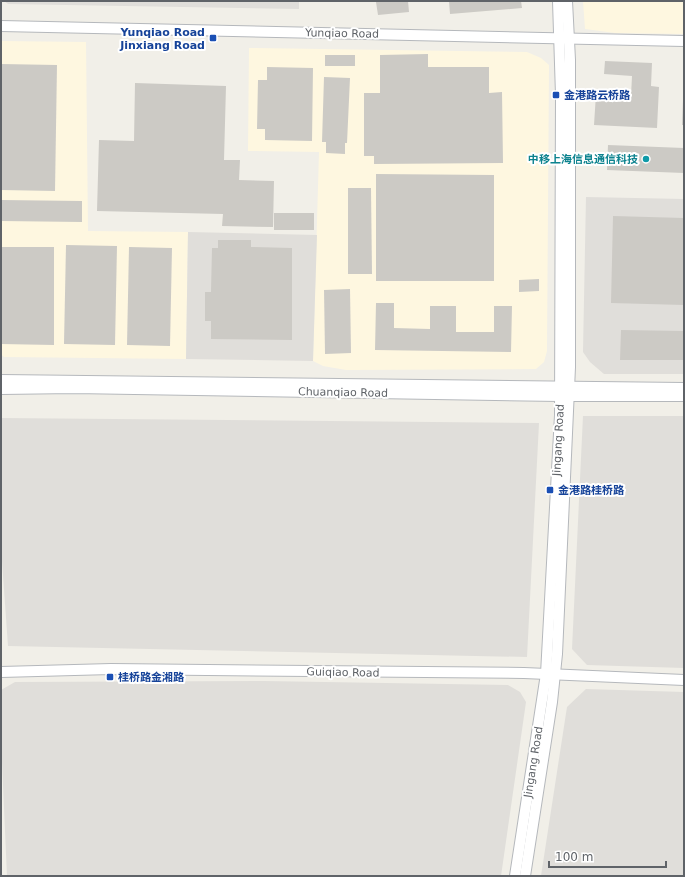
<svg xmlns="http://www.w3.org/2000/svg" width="685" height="877" viewBox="0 0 685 877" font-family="'DejaVu Sans','Noto Sans SC',sans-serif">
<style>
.commercial{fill:#fef7e0}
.industrial{fill:#e0deda}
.building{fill:#cccac5}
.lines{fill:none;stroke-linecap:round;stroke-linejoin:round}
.minor-casing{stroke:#b5b8bc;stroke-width:12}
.minor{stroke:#fff;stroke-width:10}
.transit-dot{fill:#1a4fb4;stroke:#fff;stroke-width:1.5}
.culture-dot{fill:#0f9aa8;stroke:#fff;stroke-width:1.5}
.labels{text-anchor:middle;stroke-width:4;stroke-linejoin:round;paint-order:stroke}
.transit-label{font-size:11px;font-weight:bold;fill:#164399;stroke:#fff;text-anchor:start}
.street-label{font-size:11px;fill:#5f6368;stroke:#fff}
.culture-label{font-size:11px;font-weight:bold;fill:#0d838f;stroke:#fff;text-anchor:end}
</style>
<rect width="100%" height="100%" fill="#f1efe8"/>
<!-- commercial -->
<g class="commercial">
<polygon points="583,1 684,1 684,34 615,33 585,29"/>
<polygon points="1,41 86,42 88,231 188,232 186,359 4,357 1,355"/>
<polygon points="249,48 527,52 541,58 549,65 547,351 544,362 536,369 346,370 323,366 313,361 319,152 248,151"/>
</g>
<!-- industrial -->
<g class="industrial">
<polygon points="4,1 299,1 299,9 8,4"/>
<polygon points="586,197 684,199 684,374 604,374 590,362 583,352"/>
<polygon points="188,232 317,235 313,361 186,359"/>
<polygon points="583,416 684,416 684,668 587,665 572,649"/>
<polygon points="1,418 539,423 527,657 8,646 1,547"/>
<polygon points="264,681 508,685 520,692 526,702 501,876 7,876 1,739 1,690 15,682"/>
<polygon points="586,689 684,692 684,876 541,876 567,707"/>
</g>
<!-- building -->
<g class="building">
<polygon points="408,1 409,12 378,15 376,2"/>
<polygon points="449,1 521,1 522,8 450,14"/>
<polygon points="428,54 428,67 489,67 489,93 502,92 503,163 374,164 374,156 364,156 364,93 380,93 380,55"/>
<rect x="325" y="55" width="30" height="11"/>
<polygon points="605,61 652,63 651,86 659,87 657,128 594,125 596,94 631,96 632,76 604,74"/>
<polygon points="1,64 57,65 55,191 1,190"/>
<polygon points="267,67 313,68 312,141 265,140 265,129 257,129 258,80 267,80"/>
<polygon points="324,77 350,78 347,143 345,143 345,154 326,153 326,142 322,142"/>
<polygon points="135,83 226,86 224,160 240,160 239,180 274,181 273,227 222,226 223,214 97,211 99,140 134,141"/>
<polygon points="683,100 684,100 684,125 682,125"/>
<polygon points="608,145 684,148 684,173 607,170"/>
<polygon points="376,174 494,175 494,281 376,281"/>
<polygon points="348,188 371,188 372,274 348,274"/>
<polygon points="1,200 82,201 82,222 1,221"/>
<rect x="274" y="213" width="40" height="17"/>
<polygon points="613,216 684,218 684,305 611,303"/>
<polygon points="218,240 251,240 251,247 292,248 292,340 211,339 211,321 205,321 205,292 211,292 212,248 218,248"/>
<polygon points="66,245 117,246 115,345 64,344"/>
<polygon points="1,247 54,247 54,345 1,344"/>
<polygon points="129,247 172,248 170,346 127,345"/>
<polygon points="539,279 539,291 519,292 519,280"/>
<polygon points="350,289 351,353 325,354 324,290"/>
<polygon points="376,303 394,303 394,328 430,329 430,306 456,306 456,332 494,332 494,306 512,306 511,352 375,350"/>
<polygon points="621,330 684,331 684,360 620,360"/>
</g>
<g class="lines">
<defs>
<g id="minor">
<polyline points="1,26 684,41"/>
<polyline points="1,380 684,388"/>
<polyline points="1,389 74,388 560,396 684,396"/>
<polyline points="1,672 111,669 524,673 684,680"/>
<polyline points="515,876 546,674 560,415 561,95 558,1"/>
<polyline points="525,876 552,702 557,654 570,367 570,60 567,1"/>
</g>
</defs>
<!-- minor casing -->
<use href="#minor" class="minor-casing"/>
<!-- minor -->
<use href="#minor" class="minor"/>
</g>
<!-- markers -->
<g class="transit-dot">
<rect x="209" y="34" width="8" height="8" rx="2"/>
<rect x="552" y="91" width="8" height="8" rx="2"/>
<rect x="546" y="486" width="8" height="8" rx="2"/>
<rect x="106" y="673" width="8" height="8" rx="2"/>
</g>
<circle class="culture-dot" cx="646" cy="159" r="4"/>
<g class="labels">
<!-- transit labels -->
<g class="transit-label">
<text x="205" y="36" text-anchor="end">Yunqiao Road<tspan x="205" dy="13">Jinxiang Road</tspan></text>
<text x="564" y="99">金港路云桥路</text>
<text x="558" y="494">金港路桂桥路</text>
<text x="118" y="681">桂桥路金湘路</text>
</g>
<!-- street labels -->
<g class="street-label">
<text transform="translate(342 33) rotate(1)" y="4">Yunqiao Road</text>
<text transform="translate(343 392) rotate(1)" y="4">Chuanqiao Road</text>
<text transform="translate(558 440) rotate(-87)" y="4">Jingang Road</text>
<text transform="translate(343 672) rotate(1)" y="4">Guiqiao Road</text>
<text transform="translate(533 762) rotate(-81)" y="4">Jingang Road</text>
</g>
<!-- culture labels -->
<g class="culture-label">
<text x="638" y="163">中移上海信息通信科技</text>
</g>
</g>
<!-- border -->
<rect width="685" height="877" fill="none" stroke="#5f6368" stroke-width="4"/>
<!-- scale -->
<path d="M549 861v6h117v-6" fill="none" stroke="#5f6368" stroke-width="2"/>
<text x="555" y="861" font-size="12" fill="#5f6368" stroke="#ffffff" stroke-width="3" paint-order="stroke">100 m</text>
</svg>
